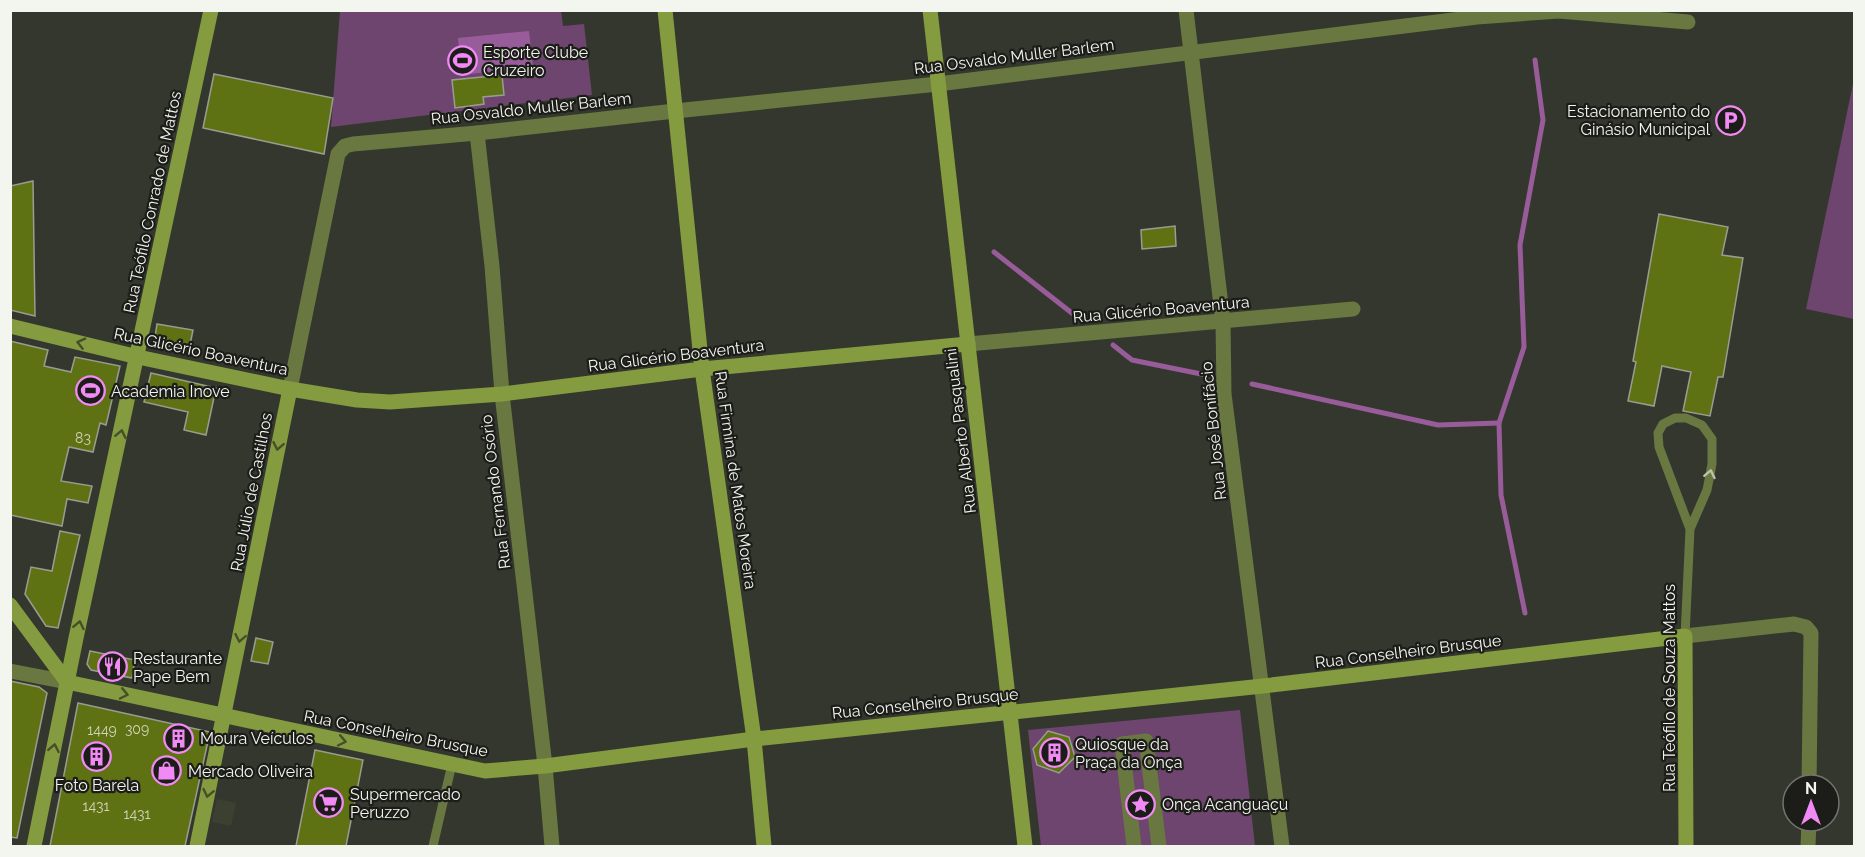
<svg xmlns="http://www.w3.org/2000/svg" width="1865" height="857" viewBox="0 0 1865 857" font-family="Raleway,sans-serif">
<style>
.built{fill:#3b4030}
.green{fill:#6d456e}
.water{fill:#995c9b}
.lines{fill:none;stroke-linecap:round;stroke-linejoin:round}
.stream{stroke:#995c9b;stroke-width:5}
.building{fill:#5f7213;stroke:#999d91;stroke-width:1.5}
.lane{stroke:#697740;stroke-width:9}
.street{stroke:#697740;stroke-width:15}
.secondary{stroke:#859b40;stroke-width:15}
.oneway{stroke:#464f29}
.oneway2{stroke:#bcc3a9}
.labels{text-anchor:middle;stroke-width:4.5;stroke-linejoin:round;paint-order:stroke}
.number-label{font-size:14px;fill:#ced4b8}
.poi-label{font-size:16px;fill:#f3f5ef;stroke:#1c1d19;text-anchor:start}
.street-label{font-size:16px;fill:#f3f5ef;stroke:#1c1d19}
</style>
<rect width="100%" height="100%" fill="#34372d"/>
<!-- built -->
<polygon class="built" points="217,799 236,803 231,826 212,822"/>
<!-- green -->
<g class="green">
<polygon points="340,11 561,11 563,26 584,24 592,95 331,127"/>
<polygon points="1854,79 1854,319 1806,309"/>
<polygon points="1240,710 1255,846 1041,846 1028,730"/>
</g>
<!-- water -->
<polygon class="water" points="529,31 533,67 461,75 458,38"/>
<g class="lines">
<!-- stream -->
<g class="stream">
<polyline points="994,252 1082,321"/>
<polyline points="1113,345 1132,360 1211,376"/>
<polyline points="1252,384 1438,425 1499,423"/>
<polyline points="1525,613 1501,495 1499,423 1524,347 1520,245 1543,120 1535,60"/>
</g>
</g>
<!-- building -->
<g class="building">
<polygon points="214,74 333,98 324,154 203,128"/>
<polygon points="502,75 504,95 483,97 484,104 455,108 452,80"/>
<polygon points="33,181 35,316 10,310 10,186"/>
<polygon points="1659,214 1728,227 1722,255 1743,258 1723,377 1718,377 1710,416 1683,411 1691,372 1676,369 1662,366 1654,406 1628,401 1636,362 1633,361"/>
<polygon points="1175,226 1176,246 1142,249 1141,230"/>
<polygon points="157,324 193,330 189,350 154,343"/>
<polygon points="10,341 48,350 44,366 71,372 75,357 120,366 106,425 100,423 93,452 69,447 61,481 92,486 88,503 67,499 62,526 10,515"/>
<polygon points="151,373 216,388 206,435 184,430 188,412 144,402"/>
<polygon points="60,531 80,535 58,628 46,626 25,594 31,567 52,571"/>
<polygon points="256,638 273,642 268,664 251,661"/>
<polygon points="90,651 135,660 132,678 91,670 87,664"/>
<polygon points="10,681 39,687 47,693 17,838 10,837"/>
<polygon points="78,703 210,732 185,846 50,846"/>
<polygon points="1048,731 1069,737 1075,757 1059,773 1037,765 1033,749"/>
<polygon points="315,750 363,760 346,846 296,846"/>
</g>
<g class="lines">
<!-- lane -->
<g class="lane">
<polyline points="1685,636 1690,529 1707,490 1712,464 1712,439 1702,425 1686,418 1675,418 1663,424 1658,433 1659,447 1690,529"/>
<polyline points="433,846 452,764"/>
</g>
<!-- street -->
<g class="street">
<polyline points="1186,10 1223,322 1224,394 1282,846"/>
<polyline points="477,133 492,266 502,394 545,766 552,846"/>
<polyline points="968,344 1353,309"/>
<polyline points="290,389 338,154 345,146 353,144 477,133 675,111 938,84 1477,17 1559,11 1688,22"/>
<polyline points="1685,636 1794,624 1806,627 1811,633 1809,785"/>
<polyline points="10,671 67,682"/>
<polyline points="1134,846 1122,744 1146,741 1159,846"/>
<polyline points="1808,846 1809,821"/>
</g>
<!-- secondary -->
<g class="secondary">
<polyline points="665,10 702,369 754,739 764,846"/>
<polyline points="930,10 1025,846"/>
<polyline points="10,326 138,357 290,389 357,400 390,402 502,394 702,369 968,344"/>
<polyline points="10,605 67,682"/>
<polyline points="67,682 485,771 545,766 754,739 1263,686 1685,636 1686,846"/>
<polyline points="34,846 76,638 211,10"/>
<polyline points="197,846 290,389"/>
</g>
</g>
<!-- one-way arrows -->
<defs><path id="oneway-chevron" d="M-2-3.5L2.5 0L-2 3.5" fill="none" stroke-width="1.6" stroke-linecap="round" stroke-linejoin="round" transform="scale(1.5)"/></defs>
<g class="oneway">
<use href="#oneway-chevron" transform="translate(81 343) rotate(-166)"/>
<use href="#oneway-chevron" transform="translate(121 434) rotate(-78)"/>
<use href="#oneway-chevron" transform="translate(278 446) rotate(101)"/>
<use href="#oneway-chevron" transform="translate(79 625) rotate(-78)"/>
<use href="#oneway-chevron" transform="translate(240 638) rotate(101)"/>
<use href="#oneway-chevron" transform="translate(124 694) rotate(12)"/>
<use href="#oneway-chevron" transform="translate(342 741) rotate(12)"/>
<use href="#oneway-chevron" transform="translate(54 748) rotate(-79)"/>
<use href="#oneway-chevron" transform="translate(208 793) rotate(102)"/>
</g>
<use class="oneway2" href="#oneway-chevron" transform="translate(1710 474) rotate(-78)"/>
<!-- icons -->
<defs>
<symbol id="stadium-ring" viewBox="-11 -11 22 22"><circle r="9.5" fill="#1c1d19" stroke="#f18af4" stroke-width="1.5"/><path d="M0-5a6.5 5 0 1 0 0 10a6.5 5 0 1 0 0-10ZM-3.5-1.8h7v3.6h-7Z" fill="#f18af4"/></symbol>
<symbol id="parking-ring" viewBox="-11 -11 22 22"><circle r="9.5" fill="#1c1d19" stroke="#f18af4" stroke-width="1.5"/><path d="M-3.5-5.5H1a3.5 3.5 0 0 1 0 7H-1V5.5H-3.5ZM-1-3.4V-.6H.8a1.4 1.4 0 0 0 0-2.8Z" fill="#f18af4"/></symbol>
<symbol id="restaurant-ring" viewBox="-11 -11 22 22"><circle r="9.5" fill="#1c1d19" stroke="#f18af4" stroke-width="1.5"/><path d="M-5-6h1v4h1v-4h1v4h1v-4h1v5L-1.5 .5V6h-2V.5L-5-1ZM5-6V6H3V1.5H1.5Q1.5-4 5-6Z" fill="#f18af4"/></symbol>
<symbol id="building-ring" viewBox="-11 -11 22 22"><circle r="9.5" fill="#1c1d19" stroke="#f18af4" stroke-width="1.5"/><path d="M-4-6H4V6H1V3H-1V6H-4ZM-2.5-4.3h1.7v1.8h-1.7ZM.8-4.3h1.7v1.8H.8ZM-2.5-1h1.7V.8h-1.7ZM.8-1h1.7V.8H.8Z" fill="#f18af4"/></symbol>
<symbol id="shop-ring" viewBox="-11 -11 22 22"><circle r="9.5" fill="#1c1d19" stroke="#f18af4" stroke-width="1.5"/><path d="M-5-2.5h2.3a2.7 3.5 0 0 1 5.4 0H5L5.5 6h-11ZM-1.5-2.5h3a1.5 2.3 0 0 0-3 0Z" fill="#f18af4"/></symbol>
<symbol id="supermarket-ring" viewBox="-11 -11 22 22"><circle r="9.5" fill="#1c1d19" stroke="#f18af4" stroke-width="1.5"/><path d="M-6-5.5h2.5l.6 2H6L4.5 2H-2.5L-4.4-4H-6ZM-1.5 3.2a1.3 1.3 0 1 0 .1 0ZM3 3.2a1.3 1.3 0 1 0 .1 0Z" fill="#f18af4"/></symbol>
<symbol id="sight-ring" viewBox="-11 -11 22 22"><circle r="9.5" fill="#1c1d19" stroke="#f18af4" stroke-width="1.5"/><path d="M0-6L1.8-2.2L6-1.7L2.9 1.2L3.7 5.4L0 3.3L-3.7 5.4L-2.9 1.2L-6-1.7L-1.8-2.2Z" fill="#f18af4"/></symbol>
</defs>
<g fill-rule="evenodd">
<use href="#stadium-ring" x="446" y="44" width="33" height="33"/>
<use href="#parking-ring" x="1714" y="104" width="33" height="33"/>
<use href="#stadium-ring" x="74" y="374" width="33" height="33"/>
<use href="#restaurant-ring" x="96" y="650" width="33" height="33"/>
<use href="#building-ring" x="162" y="722" width="33" height="33"/>
<use href="#building-ring" x="1038" y="736" width="33" height="33"/>
<use href="#building-ring" x="80" y="740" width="33" height="33"/>
<use href="#shop-ring" x="150" y="754" width="33" height="33"/>
<use href="#supermarket-ring" x="312" y="786" width="33" height="33"/>
<use href="#sight-ring" x="1124" y="788" width="33" height="33"/>
</g>
<g class="labels">
<!-- number labels -->
<g class="number-label">
<text x="83" y="443">83</text>
<text x="137" y="734">309</text>
<text x="102" y="735">1449</text>
<text x="96" y="811">1431</text>
<text x="137" y="819">1431</text>
</g>
<!-- poi labels -->
<g class="poi-label">
<text x="483" y="58">Esporte Clube<tspan x="483" dy="18">Cruzeiro</tspan></text>
<text x="1710" y="117" text-anchor="end">Estacionamento do<tspan x="1710" dy="18">Ginásio Municipal</tspan></text>
<text x="111" y="397">Academia Inove</text>
<text x="133" y="664">Restaurante<tspan x="133" dy="18">Pape Bem</tspan></text>
<text x="200" y="744">Moura Veículos</text>
<text x="1075" y="750">Quiosque da<tspan x="1075" dy="18">Praça da Onça</tspan></text>
<text x="188" y="777">Mercado Oliveira</text>
<text x="97" y="791" text-anchor="middle">Foto Barela</text>
<text x="350" y="800">Supermercado<tspan x="350" dy="18">Peruzzo</tspan></text>
<text x="1162" y="810">Onça Acanguaçu</text>
</g>
<!-- street labels -->
<g class="street-label">
<text transform="translate(1014 56) rotate(-7)" y="6">Rua Osvaldo Muller Barlem</text>
<text transform="translate(531 108) rotate(-6)" y="6">Rua Osvaldo Muller Barlem</text>
<text transform="translate(152 202) rotate(-78)" y="6">Rua Teófilo Conrado de Mattos</text>
<text transform="translate(1161 309) rotate(-5)" y="6">Rua Glicério Boaventura</text>
<text transform="translate(201 351) rotate(12)" y="6">Rua Glicério Boaventura</text>
<text transform="translate(676 355) rotate(-7)" y="6">Rua Glicério Boaventura</text>
<text transform="translate(960 431) rotate(-97)" y="6">Rua Alberto Pasqualini</text>
<text transform="translate(1213 431) rotate(-96)" y="6">Rua José Bonifácio</text>
<text transform="translate(736 480) rotate(82)" y="6">Rua Firmina de Matos Moreira</text>
<text transform="translate(251 492) rotate(-79)" y="6">Rua Júlio de Castilhos</text>
<text transform="translate(495 492) rotate(-97)" y="6">Rua Fernando Osório</text>
<text transform="translate(1408 651) rotate(-7)" y="6">Rua Conselheiro Brusque</text>
<text transform="translate(1669 688) rotate(-90)" y="6">Rua Teófilo de Souza Mattos</text>
<text transform="translate(925 703) rotate(-6)" y="6">Rua Conselheiro Brusque</text>
<text transform="translate(396 733) rotate(11)" y="6">Rua Conselheiro Brusque</text>
</g>
</g>
<!-- border -->
<rect width="1865" height="857" fill="none" stroke="#f3f5ef" stroke-width="24"/>
<!-- north arrow -->
<g transform="translate(1811 803)"><circle r="28" fill="#1c1d19" stroke="#72736f" stroke-width="1.5"/>
<path d="M0-4.5L10 22L0 15L-10 22Z" fill="#f18af4"/>
<text y="-9" font-size="16" font-weight="bold" text-anchor="middle" fill="#f3f5ef">N</text>
</g>
</svg>
